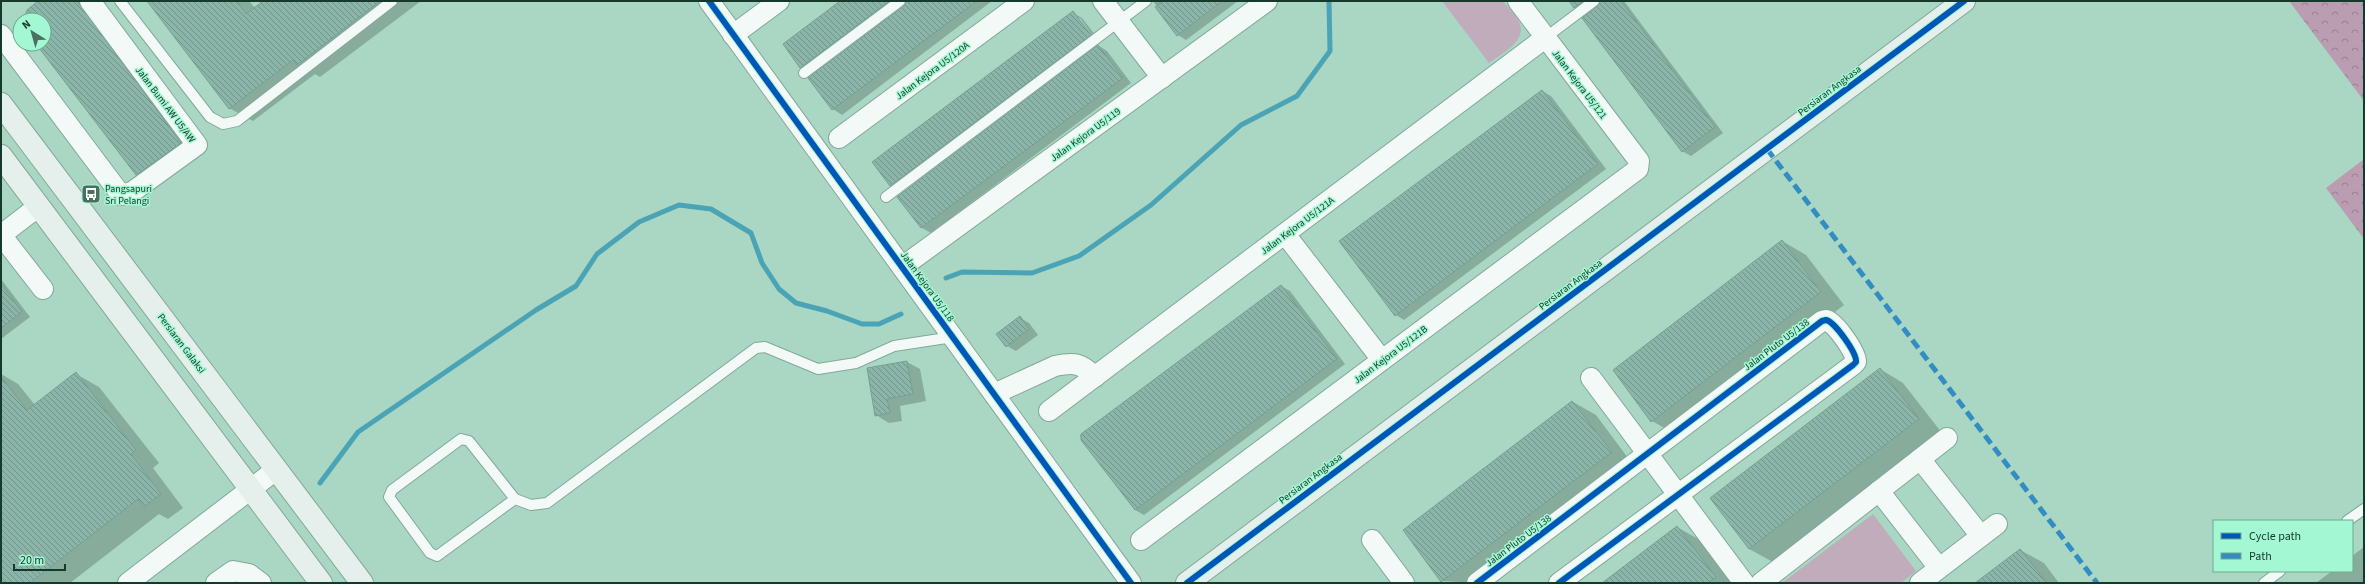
<svg xmlns="http://www.w3.org/2000/svg" width="2365" height="584" viewBox="0 0 2365 584" font-family="'Source Sans 3',sans-serif">
<style>
.forest{fill:url(#forest-crowns)}
.park{fill:#c1acbb}
.shadow{fill:#0003;fill-rule:evenodd}
.lines{fill:none;stroke-linecap:round;stroke-linejoin:round}
.stream{stroke:#4aa4b6;stroke-width:5}
.building{fill:url(#building-back-hatch);stroke:#76a095}
.lane-casing{stroke:#83a899;stroke-width:12}
.street-casing{stroke:#83a899;stroke-width:22}
.secondary-casing{stroke:#83a899;stroke-width:24}
.lane{stroke:#f2f9f6;stroke-width:10}
.street{stroke:#f2f9f6;stroke-width:20}
.secondary{stroke:#e5f0ec;stroke-width:22}
.quiet{stroke:#348dc2;stroke-width:5;stroke-dasharray:10 5;stroke-linecap:butt}
.cycleway-casing{stroke:#a3f7d2;stroke-width:8}
.cycleway{stroke:#0057b8;stroke-width:6}
.labels{text-anchor:middle;stroke-width:3;stroke-linejoin:round;paint-order:stroke}
.street-label{font-size:10px;fill:#15392b;stroke:#a3f7d2}
.poi-label{font-size:10px;fill:#15392b;stroke:#a3f7d2;text-anchor:start}
</style>
<defs>
<pattern id="forest-crowns" width="20" height="18" patternUnits="userSpaceOnUse"><rect width="20" height="18" fill="#bb9db2"/><path d="M2 6a3 3 0 1 1 6 0M12 15a3 3 0 1 1 6 0" fill="none" stroke="#978191"/></pattern>
<pattern id="building-back-hatch" width="6" height="6" patternUnits="userSpaceOnUse"><rect width="6" height="6" fill="#8cb5aa"/><path d="M-1 5l2 2M0 0l6 6M5-1l2 2" fill="none" stroke="#71948b"/></pattern>
</defs>
<rect width="100%" height="100%" fill="#a9d7c3"/>
<!-- forest -->
<g class="forest">
<polygon points="2289,1 2364,1 2364,101"/>
<polygon points="2364,159 2364,239 2326,188"/>
</g>
<!-- park -->
<g class="park">
<path d="M1442 1H1503C1508 8 1517 16 1520 24 1526 42 1501 54 1489 63Z"/>
<polygon points="1873,514 1916,571 1901,583 1782,583"/>
</g>
<!-- shadow -->
<g class="shadow">
<polygon points="40,1 85,1 197,153 154,184 137,174 37,44 44,44 44,20 25,20"/>
<polygon points="148,1 249,1 255,8 264,1 421,1 320,77 315,74 253,121 229,108"/>
<polygon points="841,1 904,1 810,72 801,67"/>
<polygon points="907,1 992,1 842,115 833,109 810,78 905,7"/>
<polygon points="1153,1 1238,1 1186,40 1178,35"/>
<polygon points="1569,1 1598,1 1583,12 1574,7"/>
<polygon points="1600,1 1624,1 1723,133 1691,156 1682,151 1599,6"/>
<path d="M1073 13 1082 18 1099 40 899 191 890 185ZM1077 18H1080L1094 38 1093 39Z"/>
<polygon points="1099,46 1107,51 1131,83 931,233 922,228 899,197"/>
<polygon points="1542,91 1551,96 1606,169 1404,320 1396,315"/>
<polygon points="1782,241 1806,255 1844,305 1675,434 1652,421"/>
<polygon points="1,279 30,317 1,339"/>
<polygon points="1281,286 1290,291 1345,364 1144,515 1135,510 1080,436"/>
<polygon points="1020,318 1029,323 1038,335 1016,351 1007,346"/>
<polygon points="907,362 920,369 926,401 900,406 902,421 889,423 876,415"/>
<polygon points="1880,369 1903,383 1942,433 1773,562 1749,549"/>
<polygon points="1,374 18,384 35,405 76,374 99,387 159,463 153,468 183,508 168,519 159,514 70,583 1,583"/>
<polygon points="1573,402 1596,415 1634,466 1480,583 1442,581"/>
<polygon points="1677,527 1700,540 1732,583 1604,583"/>
<polygon points="2364,547 2364,583 2316,583 2332,571 2352,571 2352,556"/>
<polygon points="2020,550 2044,563 2059,583 1976,583"/>
</g>
<g class="lines">
<!-- stream -->
<g class="stream">
<polyline points="946,278 962,272 1032,273 1079,256 1151,205 1241,125 1297,96 1330,51 1329,1"/>
<polyline points="320,483 358,432 536,310 576,286 597,254 639,222 679,205 711,209 751,233 762,263 779,289 796,303 827,311 862,324 879,324 901,314"/>
</g>
</g>
<!-- building -->
<g class="building">
<polygon points="38,1 77,1 181,143 136,175 36,44 44,44 44,20 24,20 27,10"/>
<polygon points="147,1 237,1 246,14 263,1 380,1 297,65 293,60 229,109"/>
<polygon points="840,1 889,1 800,68 783,44"/>
<polygon points="906,1 977,1 832,110 808,78 904,6"/>
<polygon points="1164,1 1222,1 1177,36 1155,7"/>
<polygon points="1569,1 1583,1 1574,8"/>
<polygon points="1600,1 1621,1 1715,127 1682,152 1582,18 1598,6"/>
<polygon points="1073,11 1091,35 890,186 872,162"/>
<polygon points="1098,45 1123,78 921,228 897,197"/>
<polygon points="1542,90 1598,164 1395,316 1339,241"/>
<polygon points="1782,240 1821,292 1651,422 1613,370"/>
<polygon points="1,284 22,312 1,328"/>
<polygon points="1281,285 1337,359 1135,510 1081,440 1081,434"/>
<polygon points="1020,316 1029,329 1006,347 996,334"/>
<polygon points="907,361 913,394 887,399 890,413 875,416 867,368"/>
<polygon points="1880,368 1919,419 1749,549 1710,498"/>
<polygon points="76,372 136,450 131,454 161,494 144,507 138,499 30,583 1,583 1,377 27,410"/>
<polygon points="1572,401 1612,452 1441,582 1403,530"/>
<polygon points="1677,526 1716,577 1708,583 1602,583"/>
<polygon points="2020,549 2047,583 1975,583"/>
</g>
<g class="lines">
<defs>
<g id="lane">
<polyline points="120,1 210,117 223,124 237,121 392,1"/>
<polyline points="1545,38 1594,1"/>
<polyline points="804,73 900,1"/>
<polyline points="886,197 1146,1"/>
<polyline points="515,499 469,441 461,439 392,490 389,497 430,553 437,556 515,499 531,505 547,503 756,348 765,347 818,369 856,363 894,346 953,337"/>
<polyline points="2347,521 2364,509"/>
<polyline points="2264,583 2280,571"/>
</g>
<g id="street">
<polyline points="709,1 1131,583"/>
<polyline points="1103,1 1162,78"/>
<polyline points="1,35 121,195 132,192 197,145 90,1"/>
<polyline points="733,35 779,1"/>
<polyline points="839,138 1024,1"/>
<polyline points="1285,234 1382,360"/>
<polyline points="1,235 43,289"/>
<polyline points="1,235 39,206"/>
<polyline points="902,267 1267,1"/>
<polyline points="1591,378 1744,583"/>
<path d="M994 394 1055 366C1075 362 1081 363 1095 377"/>
<polyline points="1049,411 1545,38"/>
<polyline points="1920,459 1981,536"/>
<polyline points="1879,491 1939,568"/>
<polyline points="1141,540 1638,169 1639,161 1518,1"/>
<polyline points="1372,540 1404,583"/>
<polyline points="128,583 277,469"/>
<polyline points="216,583 233,571 249,574 261,583"/>
<path d="M1477 583 1822 321 1826 320C1834 321 1857 353 1856 362L1853 365 1559 583"/>
<polyline points="1761,583 1947,438"/>
<polyline points="1920,583 1997,524"/>
</g>
<g id="secondary">
<polyline points="1,104 362,583"/>
<polyline points="1,156 321,583"/>
<polyline points="1187,583 1964,1"/>
</g>
</defs>
<!-- lane casing -->
<use href="#lane" class="lane-casing"/>
<!-- street casing -->
<use href="#street" class="street-casing"/>
<!-- secondary casing -->
<use href="#secondary" class="secondary-casing"/>
<!-- lane -->
<use href="#lane" class="lane"/>
<!-- street -->
<use href="#street" class="street"/>
<!-- secondary -->
<use href="#secondary" class="secondary"/>
<!-- quiet -->
<polyline class="quiet" points="1767,149 2097,583"/>
<defs>
<g id="cycleway">
<polyline points="709,1 1131,583"/>
<polyline points="1187,583 1964,1"/>
<path d="M1477 583 1822 321 1826 320C1834 321 1857 353 1856 362L1853 365 1559 583"/>
</g>
</defs>
<!-- cycleway casing -->
<use href="#cycleway" class="cycleway-casing"/>
<!-- cycleway -->
<use href="#cycleway" class="cycleway"/>
</g>
<!-- icons -->
<defs>
<symbol id="bus-square" viewBox="-11 -11 22 22"><rect x="-9" y="-9" width="18" height="18" rx="4" fill="#497060" stroke="#a3f7d2"/><path d="M-5-6H5V4H4V6H2V4H-2V6H-4V4H-5ZM-3.5-4V0h7V-4ZM-3.5 1.2v1.5H-2V1.2ZM2 1.2v1.5H3.5V1.2Z" fill="#fff"/></symbol>
</defs>
<g fill-rule="evenodd">
<use href="#bus-square" x="80" y="183" width="22" height="22"/>
</g>
<g class="labels">
<!-- street labels -->
<g class="street-label">
<text transform="translate(932 70) rotate(-37)" y="4">Jalan Kejora U5/120A</text>
<text transform="translate(1580 84) rotate(53)" y="4">Jalan Kejora U5/121</text>
<text transform="translate(1829 90) rotate(-37)" y="4">Persiaran Angkasa</text>
<text transform="translate(166 104) rotate(53)" y="4">Jalan Bumi AW U5/AW</text>
<text transform="translate(1085 134) rotate(-36)" y="4">Jalan Kejora U5/119</text>
<text transform="translate(1297 225) rotate(-37)" y="4">Jalan Kejora U5/121A</text>
<text transform="translate(1570 284) rotate(-37)" y="4">Persiaran Angkasa</text>
<text transform="translate(928 286) rotate(54)" y="4">Jalan Kejora U5/118</text>
<text transform="translate(182 343) rotate(53)" y="4">Persiaran Galaksi</text>
<text transform="translate(1776 344) rotate(-37)" y="4">Jalan Pluto U5/138</text>
<text transform="translate(1390 354) rotate(-37)" y="4">Jalan Kejora U5/121B</text>
<text transform="translate(1310 478) rotate(-37)" y="4">Persiaran Angkasa</text>
<text transform="translate(1518 540) rotate(-37)" y="4">Jalan Pluto U5/138</text>
</g>
<!-- poi labels -->
<g class="poi-label">
<text x="105" y="192">Pangsapuri<tspan x="105" dy="12">Sri Pelangi</tspan></text>
</g>
</g>
<!-- border -->
<rect width="2365" height="584" fill="none" stroke="#15392b" stroke-width="4"/>
<!-- legend -->
<rect x="2213" y="520" width="140" height="52" fill="#a3f7d2" stroke="#6aab8f"/>
<rect x="2221" y="533" width="20" height="6" fill="#0057b8" stroke="#6aab8f"/>
<text x="2249" y="540" font-size="12" fill="#15392b">Cycle path</text>
<rect x="2221" y="553" width="20" height="6" fill="#348dc2" stroke="#6aab8f"/>
<text x="2249" y="560" font-size="12" fill="#15392b">Path</text>
<!-- north arrow -->
<g transform="translate(32 32) rotate(323)"><circle r="19" fill="#a3f7d2" stroke="#6aab8f"/>
<path d="M0-3L7 15L0 10L-7 15Z" fill="#497060"/>
<text y="-6" font-size="11" font-weight="bold" text-anchor="middle" fill="#15392b">N</text>
</g>
<!-- scale -->
<path d="M14 564v6h51v-6" fill="none" stroke="#15392b" stroke-width="2"/>
<text x="20" y="564" font-size="12" fill="#15392b" stroke="#a3f7d2" stroke-width="3" paint-order="stroke">20 m</text>
</svg>
